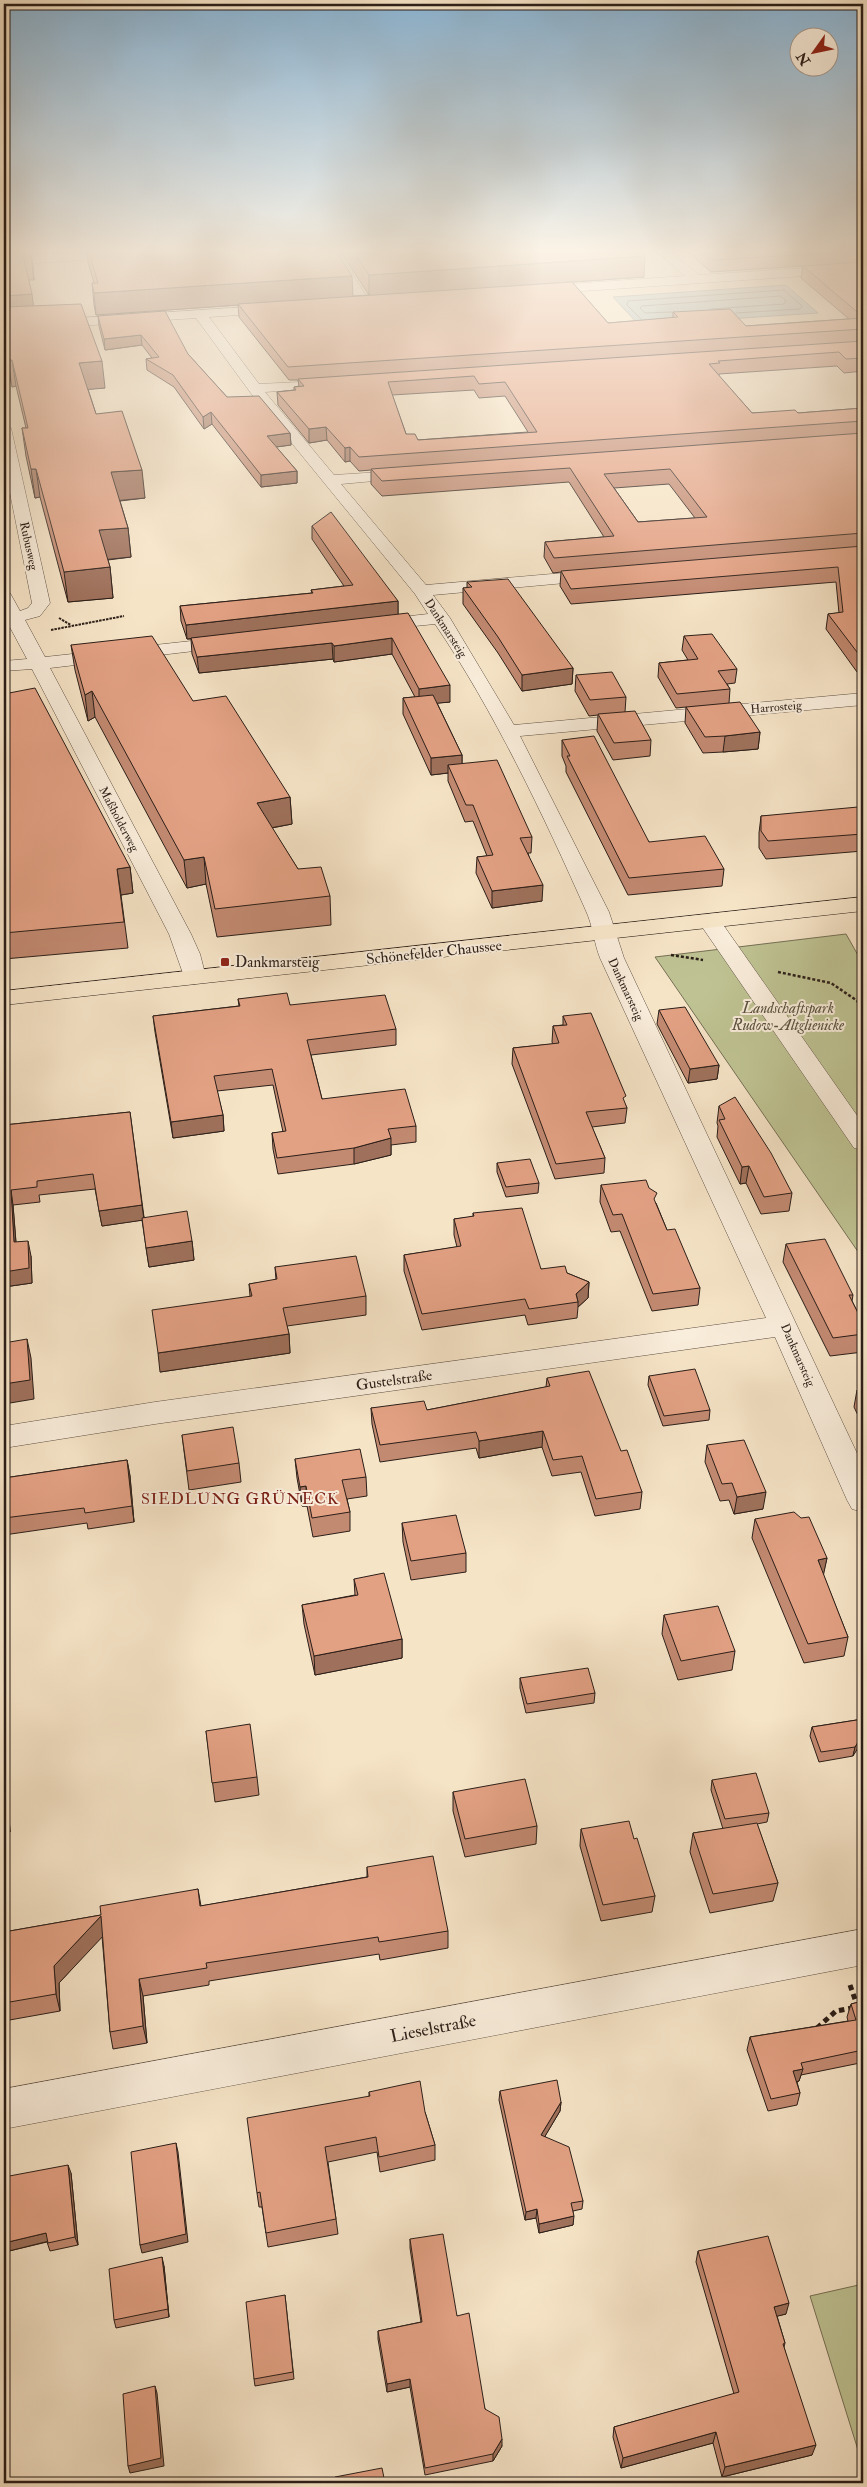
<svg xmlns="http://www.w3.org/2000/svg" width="867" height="2487" viewBox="0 0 867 2487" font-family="'IM FELL Double Pica',serif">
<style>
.green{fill:#bfc393;stroke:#757056}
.water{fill:#a1bcc0;stroke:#727d7d}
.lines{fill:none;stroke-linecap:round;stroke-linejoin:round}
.shore{stroke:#666d6c;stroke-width:1}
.minor-casing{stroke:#5e5044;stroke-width:1}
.major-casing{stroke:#2b1e18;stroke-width:1}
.path-far3{stroke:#2b1e18;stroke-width:2;stroke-dasharray:2.5 1;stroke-linecap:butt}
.path-far2{stroke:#2b1e18;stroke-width:2.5;stroke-dasharray:3 2;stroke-linecap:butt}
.path-far1{stroke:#2b1e18;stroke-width:3;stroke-dasharray:4 2.5;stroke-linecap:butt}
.path{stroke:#2b1e18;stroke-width:5;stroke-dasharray:5.5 4;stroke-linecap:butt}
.minor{fill:#f9eddb;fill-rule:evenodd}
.major{fill:#f6e4c7;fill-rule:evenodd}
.wall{fill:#c38a72;stroke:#2b1e18;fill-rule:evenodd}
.shaded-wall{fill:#9f715c;stroke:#2b1e18}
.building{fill:#e3a184;stroke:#2b1e18;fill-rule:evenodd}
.poi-dot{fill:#8f2418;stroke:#f9eddb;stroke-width:2}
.labels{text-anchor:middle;stroke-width:4;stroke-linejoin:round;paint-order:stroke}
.far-street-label{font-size:12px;fill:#2b1e18;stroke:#f9eddb}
.street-label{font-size:15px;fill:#2b1e18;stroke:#f9eddb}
.poi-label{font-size:15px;fill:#2b1e18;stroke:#f9eddb;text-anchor:start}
.park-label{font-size:15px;font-style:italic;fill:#57503d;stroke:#f9eddb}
.neighbourhood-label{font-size:16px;letter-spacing:1px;fill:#7a1f14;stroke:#f9eddb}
.near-street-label{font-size:18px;fill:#2b1e18;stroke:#f9eddb}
</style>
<rect width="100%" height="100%" fill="#f6e4c7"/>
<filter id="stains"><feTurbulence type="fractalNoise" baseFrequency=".004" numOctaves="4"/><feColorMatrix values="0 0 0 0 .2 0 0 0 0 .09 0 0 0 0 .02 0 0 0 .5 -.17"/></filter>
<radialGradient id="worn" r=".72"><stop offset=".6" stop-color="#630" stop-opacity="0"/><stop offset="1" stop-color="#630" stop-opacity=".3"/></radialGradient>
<!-- green -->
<g class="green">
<polygon points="846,934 863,964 863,1259 655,957"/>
<polygon points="863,2284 863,2466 810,2296"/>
</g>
<!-- water -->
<polygon class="water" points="786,285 818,313 639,325 613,297"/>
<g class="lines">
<!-- shore -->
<g class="shore">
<polyline points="672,312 645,313 640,308 642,306 781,296 786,301 784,304 711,309"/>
<polyline points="641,319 627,305 628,301 784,290 802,306 800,309 736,313"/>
</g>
<defs>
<g id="minor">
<polygon points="325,249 337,249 370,302 369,305 359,305"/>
<polygon points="654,249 667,249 699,275 863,264 863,272 539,294 533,290 539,286 685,276"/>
<polygon points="125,250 131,254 129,257 4,265 4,257"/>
<path d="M277 305 283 309 282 312 209 317 259 384 340 380 342 383 340 386 335 387 265 392 334 475 412 470 415 473 407 478 341 484 426 585 598 570 604 571 607 575 604 579 598 580 433 595 450 618 514 725 863 693V705L520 736 609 912 624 958 863 1466V1512L852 1509 847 1500 775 1337 155 1424 4 1448V1426L155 1402 766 1318 600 958C594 943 593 926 586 911 544 816 493 709 435 624L375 630 369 629 366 625 369 621 375 620 428 614 415 594 250 392 196 318 4 331V323Z"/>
<polygon points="4,424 11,428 50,603 40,616 25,620 45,657 228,637 234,638 237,642 234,646 228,647 50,668 191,934 200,954 206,977 202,982 194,984 186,982 169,934 32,669 4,671 4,661 27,659 5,618 4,592 10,593 20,611 28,608 32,603 4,463"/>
<polygon points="709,914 717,916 863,1124 863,1150 854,1148 698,921 701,916"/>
<polygon points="863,1929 863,1965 4,2129 4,2089"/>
</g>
<polygon id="major" points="863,897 863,911 4,1005 4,991"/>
</defs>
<!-- minor casing -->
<use href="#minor" class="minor-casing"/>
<!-- major casing -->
<use href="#major" class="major-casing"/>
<!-- path-far3 -->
<g class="path-far3">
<polyline points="59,618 71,625"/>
<polyline points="51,630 124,616"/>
</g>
<!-- path-far2 -->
<g class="path-far2">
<polyline points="671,955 703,960"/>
<polyline points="778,972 831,983 859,1002"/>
</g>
<!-- path-far1 -->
<polyline class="path-far1" points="857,1001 863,1005"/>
<!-- path -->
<g class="path">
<polyline points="850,1985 857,2005"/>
<polyline points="817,2028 836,2011 852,2008"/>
</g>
<!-- minor -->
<use href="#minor" class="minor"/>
<!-- major -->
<use href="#major" class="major"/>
</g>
<!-- wall -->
<g class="wall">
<polygon points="4,249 32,249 32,254 31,254 34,280 29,280 33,306 105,388 88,389 96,414 145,498 120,501 128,528 131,557 108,560 110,567 113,598 68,602 40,497 35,498 26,456 22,428 26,428 16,386 12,387 8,368 4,369"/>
<path d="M87 249H335L353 296 369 295 339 249H639L644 277 572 282 608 323 673 318V312L746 326 849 319 801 278 803 266 711 272 684 249H863V371L844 373 837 366 719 374V376L752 413H798L863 408V671L857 672 826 629 828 614 839 613 836 582 571 604 560 586 561 572 553 573 544 557 545 542 604 537 569 482 382 496 371 484V470L359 471 350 461 345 462 327 440 309 443 278 405 277 392 294 390V387L299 386 298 380H289L239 317 238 305 96 315 94 305 92 283H94L88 262ZM474 390 479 398 505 396 528 432 418 440 406 434 392 395ZM669 484 695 518 638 522 614 488Z"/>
<polygon points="98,316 188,354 227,397 290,433 291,445 276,447 297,471 297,483 261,487 212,424 204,429 174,387 147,370 146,359 152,358 142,345 105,350 99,326"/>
<polygon points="312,526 398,601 398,614 450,702 437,703 462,755 462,764 532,837 531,853 528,853 542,901 492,908 476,873 477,857 487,856 473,821 465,822 448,781 448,773 431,775 403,714 403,698 415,697 392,654 334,662 333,659 199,673 192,654 191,639 187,639 181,621 180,606 312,593 311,590 344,586 312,539"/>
<polygon points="467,582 573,668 572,684 522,691 498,653 463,604 463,588 467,588"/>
<polygon points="684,636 737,669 735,683 727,684 730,689 729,703 760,732 758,749 723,752 703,753 685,723 686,707 676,708 658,677 659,663 688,660 682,650"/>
<polygon points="71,645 193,701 290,797 292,824 272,828 298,869 330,896 331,925 217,937 206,884 187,888 95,717 88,721 75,670"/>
<polygon points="576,675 626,697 625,712 651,740 650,756 613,760 597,731 598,715 589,716 575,691"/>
<polygon points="4,694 130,867 133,893 121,895 128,948 4,959"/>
<polygon points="562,740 649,842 724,869 722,886 628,895 566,772 566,766 562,756"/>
<polygon points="863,815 863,851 766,859 759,848 759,833 761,816"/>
<polygon points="238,999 290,1005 396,1029 396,1045 311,1055 322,1099 416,1126 416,1142 391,1145 391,1155 354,1164 278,1174 273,1149 272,1133 283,1132 273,1085 217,1091 223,1115 224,1131 173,1138 155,1032 153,1016 239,1006"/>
<polygon points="659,1010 719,1065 717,1079 688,1083 657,1024"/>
<polygon points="563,1016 625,1104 627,1108 625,1123 592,1127 605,1158 604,1173 555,1179 512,1064 513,1048 553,1044 552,1042 553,1026 563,1025"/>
<polygon points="719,1106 792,1193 789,1211 761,1214 746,1183 740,1184 717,1137 718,1126 717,1123"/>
<polygon points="130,1112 144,1217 192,1241 194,1260 149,1267 142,1220 102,1226 95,1189 39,1195 40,1202 13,1205 16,1242 31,1256 32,1283 4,1287 4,1125"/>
<polygon points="497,1163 539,1183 538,1193 506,1197 497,1172"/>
<polygon points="601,1185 656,1203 667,1230 700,1288 698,1305 652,1311 620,1231 611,1232 600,1202"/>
<polygon points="473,1213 541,1269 567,1273 589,1282 588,1298 578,1307 577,1318 528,1325 525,1315 422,1330 404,1271 404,1255 457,1247 454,1235 454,1219 473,1217"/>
<polygon points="786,1244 853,1295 852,1301 863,1323 863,1352 830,1356 783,1262"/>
<polygon points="275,1267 366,1296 366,1315 287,1326 289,1334 290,1353 160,1372 250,1296 249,1284 276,1280"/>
<polygon points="649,1376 710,1410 709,1420 663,1426 648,1385"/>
<polygon points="547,1378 621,1451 642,1492 640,1509 595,1516 581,1472 552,1476 542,1447 479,1458 476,1448 380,1462 372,1424 371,1408 427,1410 546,1387"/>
<polygon points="863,1378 863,1426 854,1407 857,1390 860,1389"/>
<polygon points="182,1435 239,1463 241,1482 189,1490"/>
<polygon points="707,1445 763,1509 734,1514 729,1500 720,1501 705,1462"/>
<polygon points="295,1459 366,1477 367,1496 347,1499 350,1512 350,1531 313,1537 307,1506 302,1506 297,1478"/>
<polygon points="127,1460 130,1476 134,1522 88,1529 87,1523 4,1535 4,1478"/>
<polygon points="755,1519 827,1558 823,1574 848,1637 844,1656 804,1663 752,1538"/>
<polygon points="402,1523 466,1553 466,1572 411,1580 403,1542"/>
<polygon points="354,1579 402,1639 402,1658 315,1675 304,1624 302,1605 355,1595"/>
<polygon points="664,1615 735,1651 732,1670 678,1680 662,1634"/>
<polygon points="520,1678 595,1693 594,1703 526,1713 520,1688"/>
<polygon points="863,1719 853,1756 819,1762 810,1736 812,1727"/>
<polygon points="206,1731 257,1777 259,1795 215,1802"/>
<polygon points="712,1780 769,1813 767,1822 757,1824 778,1883 773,1901 710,1913 690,1852 693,1833 723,1829 711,1790"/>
<polygon points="453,1792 537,1826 536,1844 465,1857 453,1811"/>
<polygon points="4,1793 8,1802 10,1832 4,1833"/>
<polygon points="581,1829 634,1839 655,1896 652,1912 601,1921 580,1846"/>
<polygon points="367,1867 448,1931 448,1948 380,1960 379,1954 209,1981 209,1985 143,1996 147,2043 113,2049 110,2032 102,1936 59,1983 60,2011 4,2021 4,1932 101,1915 198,1889 201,1906 367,1877"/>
<polygon points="863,2001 863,2072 860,2063 801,2075 799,2081 797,2082 800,2093 797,2105 768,2111 747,2050 750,2037 848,2021 847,2017 851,2004"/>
<polygon points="500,2091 561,2102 560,2111 545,2136 583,2201 582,2209 573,2211 573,2225 539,2233 536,2218 525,2220 499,2100"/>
<polygon points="369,2092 425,2112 435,2145 435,2160 380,2172 377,2152 328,2162 336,2219 338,2234 268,2247 262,2207 259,2207 257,2193 369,2096"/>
<polygon points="71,2173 78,2245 50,2251 47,2242 5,2252"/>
<polygon points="410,2239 457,2316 485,2409 502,2446 493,2461 425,2475 410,2387 387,2392 378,2339 378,2331 421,2322 410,2248"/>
<polygon points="698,2251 786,2314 777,2316 785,2343 784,2347 812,2455 722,2477 713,2443 621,2468 613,2437 614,2427 734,2394 696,2262"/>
<polygon points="164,2266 169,2317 116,2328 114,2320"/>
<polygon points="285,2295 294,2379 255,2386 254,2379"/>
</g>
<!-- shaded-wall -->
<g class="shaded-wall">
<polygon points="30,249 33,265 34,280 31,256"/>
<polygon points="645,256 644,277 369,296 369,275"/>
<polygon points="352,276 353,297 96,315 94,293"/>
<polygon points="32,294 35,319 4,322 4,296"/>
<polygon points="141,335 142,345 105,350 104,339"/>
<polygon points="4,342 8,368 4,369"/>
<polygon points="8,360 12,360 16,386 12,387"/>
<polygon points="102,361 105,388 82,390 79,363"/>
<polygon points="211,412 212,424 204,429 203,417"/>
<polygon points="326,427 327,440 309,443 309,429"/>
<polygon points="290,433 291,445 268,448 267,436"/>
<polygon points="350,447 350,461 345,462 345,448"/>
<polygon points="31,469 36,469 40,497 35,498"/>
<polygon points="142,470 145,498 114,501 111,472"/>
<polygon points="297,471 297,483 261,487 261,475"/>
<polygon points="128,528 131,557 102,560 99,530"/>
<polygon points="110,567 113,598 68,602 64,572"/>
<polygon points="398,601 398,615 187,639 186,625"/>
<polygon points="392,638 392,654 334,662 334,646"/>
<polygon points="332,643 333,659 199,673 197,657"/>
<polygon points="573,668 572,684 522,691 522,675"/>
<polygon points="450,685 450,702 419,705 419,689"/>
<polygon points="92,691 95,717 88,721 85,695"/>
<polygon points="760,732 758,749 723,752 725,736"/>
<polygon points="462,755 462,772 448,765 448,773 431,775 431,758"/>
<polygon points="290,797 292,824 259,830 257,803"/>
<polygon points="204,857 206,884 187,888 184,860"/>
<polygon points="130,867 133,893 121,895 117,869"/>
<polygon points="543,885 542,901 492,908 492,891"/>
<polygon points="719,1065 717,1079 688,1083 690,1069"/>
<polygon points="223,1115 224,1131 173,1138 171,1122"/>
<polygon points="391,1138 391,1155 354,1164 354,1148"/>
<polygon points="749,1166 746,1183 740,1184 742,1167"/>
<polygon points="11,1190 13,1205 17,1257 14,1242"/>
<polygon points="142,1205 144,1220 102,1226 99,1211"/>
<polygon points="28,1241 31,1256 32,1283 4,1287 4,1272"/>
<polygon points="192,1241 194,1260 149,1267 146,1248"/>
<polygon points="589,1282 588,1298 578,1307 578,1302 576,1294"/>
<polygon points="289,1334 290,1353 160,1372 158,1353"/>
<polygon points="27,1339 31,1358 34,1399 4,1404 4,1384"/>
<polygon points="543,1431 542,1447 479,1458 479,1441"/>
<polygon points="127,1460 130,1476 134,1522 132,1506"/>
<polygon points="306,1486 307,1506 302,1506 300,1487"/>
<polygon points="766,1492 763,1509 734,1514 737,1497"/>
<polygon points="827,1558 823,1577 818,1560"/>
<polygon points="402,1639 402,1658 315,1675 314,1656"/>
<polygon points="863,1734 863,1740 853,1756 855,1747"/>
<polygon points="6,1793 8,1802 10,1832 7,1822"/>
<polygon points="101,1916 105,1934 59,1983 60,2011 56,1994 54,1966"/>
<polygon points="139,1979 143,1996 147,2043 143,2026"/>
<polygon points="803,2069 799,2081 789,2084 793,2071"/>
<polygon points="561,2102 560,2111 541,2143 541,2135"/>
<polygon points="176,2143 178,2152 188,2242 142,2253 140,2245"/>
<polygon points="68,2165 71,2173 78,2245 75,2237"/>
<polygon points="537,2209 536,2218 525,2220 526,2212"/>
<polygon points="574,2216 573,2225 539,2233 539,2224"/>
<polygon points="46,2233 49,2241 5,2252 4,2249 4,2243"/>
<polygon points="162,2257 164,2266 169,2317 168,2309"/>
<polygon points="789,2303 786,2314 770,2318 774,2307"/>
<polygon points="410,2379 410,2387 387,2392 387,2384"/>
<polygon points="155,2386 157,2393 164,2466 130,2473 128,2466"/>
<polygon points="716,2432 713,2443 621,2468 623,2458"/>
<polygon points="502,2439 502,2446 493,2461 493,2454"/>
<polygon points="816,2445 812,2455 722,2477 725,2467"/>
</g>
<!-- building -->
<g class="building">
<polygon points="4,249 30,249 31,256 23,256 32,294 4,296"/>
<polygon points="88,249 335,249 352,276 94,293 92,283 98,283"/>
<polygon points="352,249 639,249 645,256 369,275"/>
<polygon points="699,249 863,249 863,251 712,260"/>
<polygon points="863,262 863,317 803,266"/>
<polygon points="572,282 608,323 678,317 673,312 730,309 746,326 863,318 863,329 288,367 238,304"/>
<polygon points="81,304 102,361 79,363 96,414 122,411 142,470 111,472 128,528 99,530 110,567 64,572 36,469 31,469 22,428 28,428 12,360 8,360 4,342 4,307"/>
<polygon points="165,311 188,354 227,397 259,396 290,433 267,436 297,471 261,475 211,412 203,417 173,375 146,359 159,357 141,335 104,339 98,316"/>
<path d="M863 341V358L846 359 839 352 718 361 720 363 709 364 752 413 795 410 798 413 863 408V421L359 457 350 447 345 448 326 427 309 429 277 392 296 390 294 387 304 386 298 379ZM474 376 479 384 505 382 537 432 418 440 415 434H406L388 382Z"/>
<path d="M863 433V533L554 558 545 542 614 536 570 468 382 481 371 469ZM670 469 707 517 638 522 604 474Z"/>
<polygon points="331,512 398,601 186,625 180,606 313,593 311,590 353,585 312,526"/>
<polygon points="863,546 863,656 860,656 828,614 843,612 838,567 571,589 561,571"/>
<polygon points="508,579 573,668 522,675 498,637 463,588 472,587 467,582"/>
<polygon points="408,613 450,685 419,689 392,638 334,646 332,643 197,657 191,638"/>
<polygon points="712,634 737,669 718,671 730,689 677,694 659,663 698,659 684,636"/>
<polygon points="152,636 193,701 226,696 290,797 257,803 298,869 321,867 330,896 215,909 204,857 184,860 92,691 85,695 71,645"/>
<polygon points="612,672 626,697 590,700 576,675"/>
<polygon points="35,688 130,867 117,869 124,922 4,933 4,838 5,838 4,836 4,694"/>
<polygon points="433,695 462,755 431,758 403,698"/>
<polygon points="740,702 760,732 725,736 705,737 686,707"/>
<polygon points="635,711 651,740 614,743 598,714"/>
<polygon points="594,736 649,842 705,836 724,869 629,878 567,756 570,756 562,740"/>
<polygon points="497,760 532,837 520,838 543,885 492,891 477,857 493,855 473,805 466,805 448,765"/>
<polygon points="858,807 863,815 863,834 768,841 761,831 761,816"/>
<polygon points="287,993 290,1005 385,995 396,1029 307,1040 322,1099 405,1089 416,1126 388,1129 391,1138 354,1148 277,1158 272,1133 286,1131 272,1069 214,1076 223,1115 171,1122 153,1016 240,1006 238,999"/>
<polygon points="685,1007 719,1065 690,1069 659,1010"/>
<polygon points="591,1013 626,1096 623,1098 627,1108 586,1112 605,1158 556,1164 513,1048 559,1043 553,1026 567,1025 563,1016"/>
<polygon points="735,1097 771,1153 792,1193 764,1197 749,1166 742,1167 719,1120 725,1119 719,1106"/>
<polygon points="130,1112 142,1205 99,1211 93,1174 37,1181 37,1187 11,1190 14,1242 28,1241 29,1268 4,1272 4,1125"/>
<polygon points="530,1159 539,1183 506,1187 497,1163"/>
<polygon points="646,1180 649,1188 657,1193 654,1199 667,1230 675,1229 700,1288 653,1294 622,1214 613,1215 601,1185"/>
<polygon points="522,1208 541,1269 565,1266 567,1273 589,1282 576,1294 578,1302 529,1309 525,1299 422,1314 404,1255 461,1246 454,1219 474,1216 473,1213"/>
<polygon points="187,1211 192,1241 146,1248 142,1218"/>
<polygon points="825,1239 853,1295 849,1295 863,1323 863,1334 833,1338 786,1244"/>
<polygon points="356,1256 366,1296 283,1308 289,1334 158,1353 152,1310 252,1296 249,1284 277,1279 275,1267"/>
<polygon points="27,1339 30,1380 4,1384 4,1343"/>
<polygon points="695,1369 710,1410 664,1416 649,1376"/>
<polygon points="589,1371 621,1451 627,1450 642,1492 596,1499 582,1456 553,1460 543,1431 479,1441 476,1432 380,1445 371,1408 424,1401 427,1410 550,1386 547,1378"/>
<polygon points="863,1389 863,1402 857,1390"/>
<polygon points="233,1427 239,1463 187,1471 182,1435"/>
<polygon points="744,1440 766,1492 737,1497 732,1483 722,1484 707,1445"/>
<polygon points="360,1449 366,1477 342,1480 350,1512 312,1518 306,1486 300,1487 295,1459"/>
<polygon points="127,1460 132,1506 85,1513 84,1508 4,1518 4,1478"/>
<polygon points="794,1512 801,1518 809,1517 827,1558 818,1560 848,1637 808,1644 755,1519"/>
<polygon points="456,1515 466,1553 411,1561 402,1523"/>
<polygon points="384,1573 402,1639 314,1656 302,1605 358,1595 354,1579"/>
<polygon points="718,1606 735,1651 681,1661 664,1615"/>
<polygon points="588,1668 595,1693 527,1704 520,1678"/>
<polygon points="863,1719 863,1734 855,1747 821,1752 812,1727"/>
<polygon points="250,1724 257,1777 212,1783 206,1731"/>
<polygon points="756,1773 769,1813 725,1819 712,1780"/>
<polygon points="525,1779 537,1826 465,1839 453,1792"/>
<polygon points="4,1793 6,1793 7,1822 4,1823"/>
<polygon points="629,1821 634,1839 637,1838 655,1896 603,1905 581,1829"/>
<polygon points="757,1823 778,1883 713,1894 693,1833"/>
<polygon points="433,1856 448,1931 379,1942 378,1937 206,1963 207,1968 139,1979 143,2026 110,2032 101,1916 54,1966 56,1994 4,2003 4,1932 101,1915 100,1906 198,1889 200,1906 368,1877 367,1867"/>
<polygon points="863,2001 863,2050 801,2063 803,2069 793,2071 800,2093 771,2099 750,2037 856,2020 851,2004"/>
<polygon points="557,2080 561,2102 541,2135 569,2147 583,2201 571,2203 574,2216 539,2224 537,2209 526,2212 500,2091"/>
<polygon points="420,2081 425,2112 435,2145 379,2157 376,2137 325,2147 336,2219 266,2233 260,2192 257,2193 247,2118 370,2096 369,2092"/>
<polygon points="176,2143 186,2234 140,2245 131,2152"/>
<polygon points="68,2165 75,2237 48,2243 46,2233 4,2243 4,2177"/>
<polygon points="443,2234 457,2316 469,2313 485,2409 499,2417 502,2439 493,2454 425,2468 410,2379 387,2384 378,2331 422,2322 410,2239"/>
<polygon points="768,2236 789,2303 774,2307 785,2343 783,2344 816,2445 725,2467 716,2432 623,2458 614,2427 739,2392 698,2251"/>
<polygon points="162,2257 168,2309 114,2320 109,2269"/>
<polygon points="285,2295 293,2372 254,2379 246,2302"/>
<polygon points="155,2386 161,2458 128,2466 123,2394"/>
<polygon points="382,2468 385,2483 336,2483 335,2477"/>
</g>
<!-- sky -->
<linearGradient id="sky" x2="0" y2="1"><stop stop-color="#8bb7d8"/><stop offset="0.42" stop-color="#fbf3e6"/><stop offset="1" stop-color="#fbf3e6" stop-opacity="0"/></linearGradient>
<rect width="867" height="597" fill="url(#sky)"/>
<!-- markers -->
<rect class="poi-dot" x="220" y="957" width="10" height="10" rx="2.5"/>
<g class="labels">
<!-- far-street labels -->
<g class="far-street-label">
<text transform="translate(29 546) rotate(78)" y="4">Rubusweg</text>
<text transform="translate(446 628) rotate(57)" y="4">Dankmarsteig</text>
<text transform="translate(776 707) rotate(-5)" y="4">Harrosteig</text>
<text transform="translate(119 819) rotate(62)" y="4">Maßholderweg</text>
<text transform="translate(626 989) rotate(65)" y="4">Dankmarsteig</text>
<text transform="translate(798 1355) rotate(66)" y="4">Dankmarsteig</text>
</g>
<!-- street labels -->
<g class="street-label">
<text transform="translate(434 952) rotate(-6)" y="5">Schönefelder Chaussee</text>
<text transform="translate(394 1380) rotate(-8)" y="5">Gustelstraße</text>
</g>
<!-- poi labels -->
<g class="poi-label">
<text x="235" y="967">Dankmarsteig</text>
</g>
<!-- park labels -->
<g class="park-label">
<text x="788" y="1013">Landschaftspark<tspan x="788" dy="17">Rudow-Altglienicke</tspan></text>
</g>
<!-- neighbourhood labels -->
<g class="neighbourhood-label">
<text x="240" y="1504">SIEDLUNG GRÜNECK</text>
</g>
<!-- near-street labels -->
<g class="near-street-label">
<text transform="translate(433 2028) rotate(-11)" y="6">Lieselstraße</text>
</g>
</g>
<!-- margin -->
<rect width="867" height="2487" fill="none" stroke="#f6e4c7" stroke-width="20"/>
<rect x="5" y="5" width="857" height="2477" fill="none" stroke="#2b1e18" stroke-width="2.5"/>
<rect x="10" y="10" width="847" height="2467" fill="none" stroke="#2b1e18"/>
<!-- north arrow -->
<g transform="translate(814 52) rotate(237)"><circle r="24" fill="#f9eddb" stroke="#a79a8d"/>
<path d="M0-4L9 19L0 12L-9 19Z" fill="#8f2418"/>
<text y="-8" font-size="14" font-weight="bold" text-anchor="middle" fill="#2b1e18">N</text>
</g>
<rect width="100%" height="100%" filter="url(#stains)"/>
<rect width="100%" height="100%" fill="url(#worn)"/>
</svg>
